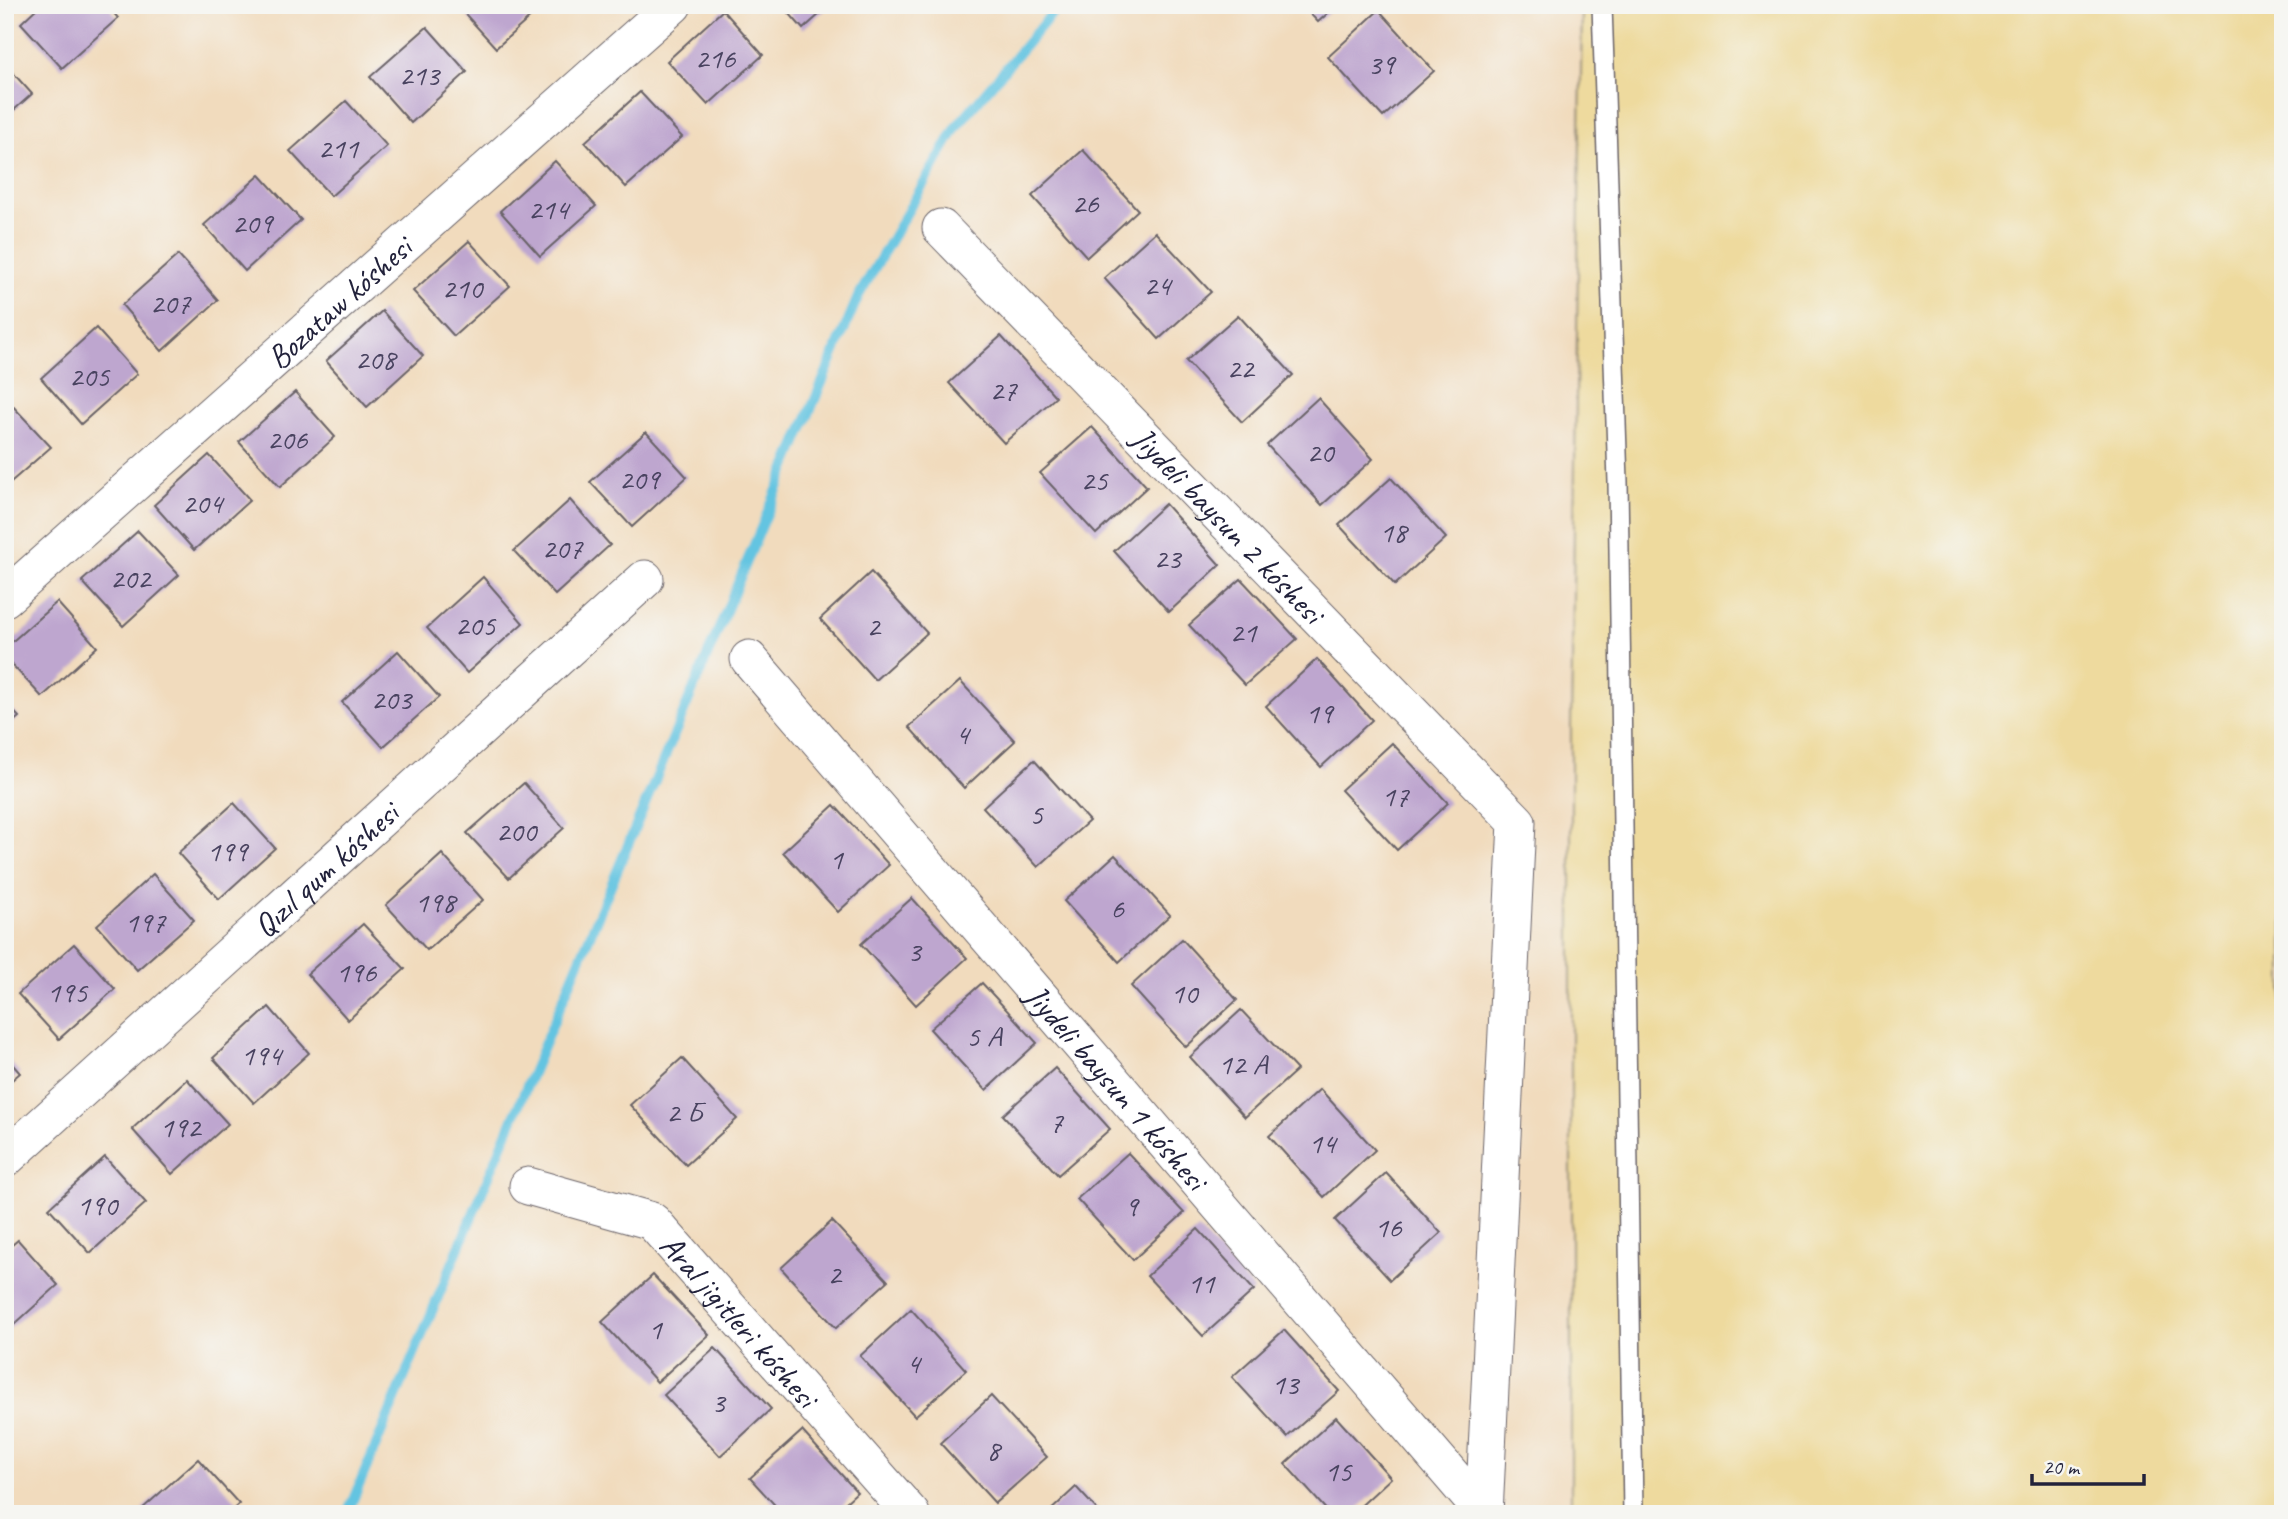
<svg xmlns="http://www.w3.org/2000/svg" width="2288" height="1519" viewBox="0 0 2288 1519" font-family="Caveat,sans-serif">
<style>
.sand{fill:#eeda9e;stroke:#887e6c;stroke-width:2}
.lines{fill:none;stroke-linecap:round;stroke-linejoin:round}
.stream{stroke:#63c4e1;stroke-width:10}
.building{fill:#bea6cf}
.lane-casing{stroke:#6a6368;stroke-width:22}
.street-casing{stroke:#6a6368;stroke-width:39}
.lane{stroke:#fff;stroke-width:19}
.street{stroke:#fff;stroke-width:37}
.labels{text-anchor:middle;stroke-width:7;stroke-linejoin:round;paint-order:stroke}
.number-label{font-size:30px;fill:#494360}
.street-label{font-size:33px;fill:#22223b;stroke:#f6f6f2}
</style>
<rect width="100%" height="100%" fill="#f6f6f2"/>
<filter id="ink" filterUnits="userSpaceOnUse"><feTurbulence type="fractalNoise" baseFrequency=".0143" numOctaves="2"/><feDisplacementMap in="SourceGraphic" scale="14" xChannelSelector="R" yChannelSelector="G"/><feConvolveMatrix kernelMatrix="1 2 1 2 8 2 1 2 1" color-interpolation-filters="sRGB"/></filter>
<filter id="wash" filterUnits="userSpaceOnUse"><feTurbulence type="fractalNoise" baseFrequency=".00686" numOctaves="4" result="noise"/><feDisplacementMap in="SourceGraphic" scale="28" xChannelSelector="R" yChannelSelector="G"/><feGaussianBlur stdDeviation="1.57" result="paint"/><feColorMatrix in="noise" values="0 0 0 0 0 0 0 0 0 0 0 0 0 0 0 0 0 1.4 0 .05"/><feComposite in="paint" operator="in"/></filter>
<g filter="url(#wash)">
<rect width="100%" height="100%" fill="#f1dbbd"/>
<!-- sand -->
<polygon class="sand" points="1582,5 2283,5 2283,1514 1571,1514 1571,726"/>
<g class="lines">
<!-- stream -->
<polyline class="stream" points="347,1514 858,297 957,126 1059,5"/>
</g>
<g id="blocks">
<!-- building -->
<g class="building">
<polygon points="40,5 107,5 118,18 62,68 21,23"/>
<polygon points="457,5 544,5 496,48"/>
<polygon points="782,5 830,5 803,29"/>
<polygon points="1302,5 1337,5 1318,22"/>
<polygon points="723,10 763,55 708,105 667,61"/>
<polygon points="1379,10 1434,71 1383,117 1328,57"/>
<polygon points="427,27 467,72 411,123 370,77"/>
<polygon points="5,64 32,94 5,118"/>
<polygon points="640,92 682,137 626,187 585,142"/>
<polygon points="346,101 387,146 331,196 290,151"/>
<polygon points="1083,150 1138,210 1087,257 1032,196"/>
<polygon points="555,161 596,206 540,256 500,211"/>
<polygon points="260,175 301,220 245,271 204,225"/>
<polygon points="1155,232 1211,292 1159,339 1104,278"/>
<polygon points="469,241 510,286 454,336 413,291"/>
<polygon points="178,255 218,300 162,351 122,305"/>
<polygon points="382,311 423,356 367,407 326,361"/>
<polygon points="1238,315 1293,375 1242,422 1186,361"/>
<polygon points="96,328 137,374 81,424 41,378"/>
<polygon points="1001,336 1056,397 1004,443 949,383"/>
<polygon points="295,392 335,437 280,487 239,442"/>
<polygon points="1318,398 1373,459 1322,505 1267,445"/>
<polygon points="9,402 51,447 5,487 5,405"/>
<polygon points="1092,427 1147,487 1096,534 1040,473"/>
<polygon points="646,432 687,477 632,527 590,482"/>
<polygon points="209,455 250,500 194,550 154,505"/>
<polygon points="1391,478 1446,538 1395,585 1339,525"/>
<polygon points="570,500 610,545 555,595 514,551"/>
<polygon points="1165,504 1220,565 1169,612 1114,551"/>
<polygon points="138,531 179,575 123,626 82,581"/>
<polygon points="871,572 927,633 875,680 820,619"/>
<polygon points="483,577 523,623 467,673 427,628"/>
<polygon points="1241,579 1297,639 1245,685 1189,625"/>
<polygon points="57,602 97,647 42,697 5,657 5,648"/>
<polygon points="398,651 439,697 383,747 342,702"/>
<polygon points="1317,659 1372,720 1321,767 1266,706"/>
<polygon points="960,681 1015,741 964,788 909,727"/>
<polygon points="5,702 19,717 5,729"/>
<polygon points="1392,743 1448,803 1397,850 1341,790"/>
<polygon points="1034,760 1089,821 1038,867 983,807"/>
<polygon points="524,783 564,828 509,878 467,833"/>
<polygon points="234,803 275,848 219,899 178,853"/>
<polygon points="834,805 889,865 838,912 783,852"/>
<polygon points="442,854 483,900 427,950 386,905"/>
<polygon points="1115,855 1170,915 1119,962 1064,901"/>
<polygon points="153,874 194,920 137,970 97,925"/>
<polygon points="912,898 967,958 916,1005 861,944"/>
<polygon points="363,924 405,969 348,1020 307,974"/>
<polygon points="1182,939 1237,1000 1186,1047 1131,986"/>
<polygon points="74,944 115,989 59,1039 18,994"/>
<polygon points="982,983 1037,1043 986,1090 930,1029"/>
<polygon points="269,1007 309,1053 254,1103 213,1058"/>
<polygon points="1241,1010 1297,1070 1245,1117 1190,1057"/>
<polygon points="5,1056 20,1073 5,1086"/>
<polygon points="682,1058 737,1119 686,1165 630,1105"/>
<polygon points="1055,1068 1110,1129 1058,1175 1003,1115"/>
<polygon points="187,1079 228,1124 172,1174 132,1129"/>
<polygon points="1320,1089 1375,1150 1324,1197 1269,1136"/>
<polygon points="1128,1153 1184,1213 1133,1260 1077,1199"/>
<polygon points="105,1157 146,1203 90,1253 49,1208"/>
<polygon points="1386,1173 1441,1233 1390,1280 1335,1220"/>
<polygon points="832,1221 888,1281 836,1328 781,1268"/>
<polygon points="1198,1229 1254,1290 1203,1336 1147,1276"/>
<polygon points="18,1240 58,1285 5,1333 5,1251"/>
<polygon points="653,1275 709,1335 657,1382 602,1322"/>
<polygon points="911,1309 966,1370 915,1416 860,1356"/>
<polygon points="1284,1330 1339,1391 1287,1437 1232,1377"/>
<polygon points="715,1348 771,1409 720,1456 664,1395"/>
<polygon points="991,1396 1047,1457 995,1503 940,1443"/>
<polygon points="1336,1417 1391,1478 1352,1514 1330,1514 1285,1464"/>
<polygon points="802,1431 857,1492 833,1514 783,1514 750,1478"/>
<polygon points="198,1459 239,1504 228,1514 146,1514 142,1509"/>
<polygon points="1076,1487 1101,1514 1047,1514"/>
</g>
</g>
</g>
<g filter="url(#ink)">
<use href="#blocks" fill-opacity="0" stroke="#6a6368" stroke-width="2"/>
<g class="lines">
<defs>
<polyline id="lane" points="1602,5 1618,482 1633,1514"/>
<g id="street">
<path id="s1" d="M941 228 1517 822 1484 1514"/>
<path id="s2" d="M5 598 673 5"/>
<path id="s3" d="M749 659 1483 1512"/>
<path id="s4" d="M5 1159 645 579"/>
<path id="s5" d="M528 1186 652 1221 911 1514"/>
</g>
</defs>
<!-- lane casing -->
<use href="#lane" class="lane-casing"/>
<!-- street casing -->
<use href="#street" class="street-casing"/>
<!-- lane -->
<use href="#lane" class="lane"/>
<!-- street -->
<use href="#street" class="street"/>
</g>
</g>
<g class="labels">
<!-- number labels -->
<g class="number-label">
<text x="715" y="68">216</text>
<text x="1381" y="74">39</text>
<text x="419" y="85">213</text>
<text x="338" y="158">211</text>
<text x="1085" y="213">26</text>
<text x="548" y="219">214</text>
<text x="252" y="233">209</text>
<text x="1157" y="295">24</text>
<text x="462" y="298">210</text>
<text x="170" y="313">207</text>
<text x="375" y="369">208</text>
<text x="1240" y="378">22</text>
<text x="89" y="386">205</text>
<text x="1003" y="400">27</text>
<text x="287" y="449">206</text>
<text x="1320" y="462">20</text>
<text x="639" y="489">209</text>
<text x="1094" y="490">25</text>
<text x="202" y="513">204</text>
<text x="1393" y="542">18</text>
<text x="562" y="558">207</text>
<text x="1167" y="568">23</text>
<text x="130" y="588">202</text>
<text x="475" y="635">205</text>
<text x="873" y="636">2</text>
<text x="1243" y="642">21</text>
<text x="391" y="709">203</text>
<text x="1319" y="723">19</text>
<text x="962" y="744">4</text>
<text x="1395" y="806">17</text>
<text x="1036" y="824">5</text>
<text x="516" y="841">200</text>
<text x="227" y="861">199</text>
<text x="836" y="869">1</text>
<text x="435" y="912">198</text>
<text x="1117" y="918">6</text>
<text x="145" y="932">197</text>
<text x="914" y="961">3</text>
<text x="356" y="982">196</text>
<text x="67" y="1002">195</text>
<text x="1184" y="1003">10</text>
<text x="984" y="1046">5 А</text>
<text x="261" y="1065">194</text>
<text x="1243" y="1074">12 А</text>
<text x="684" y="1122">2 Б</text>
<text x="1056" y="1132">7</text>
<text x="180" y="1137">192</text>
<text x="1322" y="1153">14</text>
<text x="97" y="1215">190</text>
<text x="1131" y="1216">9</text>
<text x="1388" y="1237">16</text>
<text x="834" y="1284">2</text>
<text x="1201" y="1293">11</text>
<text x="655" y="1339">1</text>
<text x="913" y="1373">4</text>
<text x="1285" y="1394">13</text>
<text x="718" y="1412">3</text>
<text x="993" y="1460">8</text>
<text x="1338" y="1481">15</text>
</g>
<!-- street labels -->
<g class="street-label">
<text dy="12" stroke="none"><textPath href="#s2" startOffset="446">Bozataw kóshesi</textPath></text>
<text dy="12" stroke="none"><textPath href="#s1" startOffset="413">Jiydeli baysun 2 kóshesi</textPath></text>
<text dy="12" stroke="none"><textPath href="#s4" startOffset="432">Qızıl qum kóshesi</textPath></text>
<text dy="12" stroke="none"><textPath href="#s3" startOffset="564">Jiydeli baysun 1 kóshesi</textPath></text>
<text dy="12" stroke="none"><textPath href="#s5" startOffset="261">Aral jigitleri kóshesi</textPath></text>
</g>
</g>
<!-- margin -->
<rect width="2288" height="1519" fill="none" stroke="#f6f6f2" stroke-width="28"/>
<!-- scale -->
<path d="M2032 1474v10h112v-10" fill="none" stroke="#22223b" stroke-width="3.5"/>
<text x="2043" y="1474" font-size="21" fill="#22223b" stroke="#f6f6f2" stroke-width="5" paint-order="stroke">20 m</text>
</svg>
